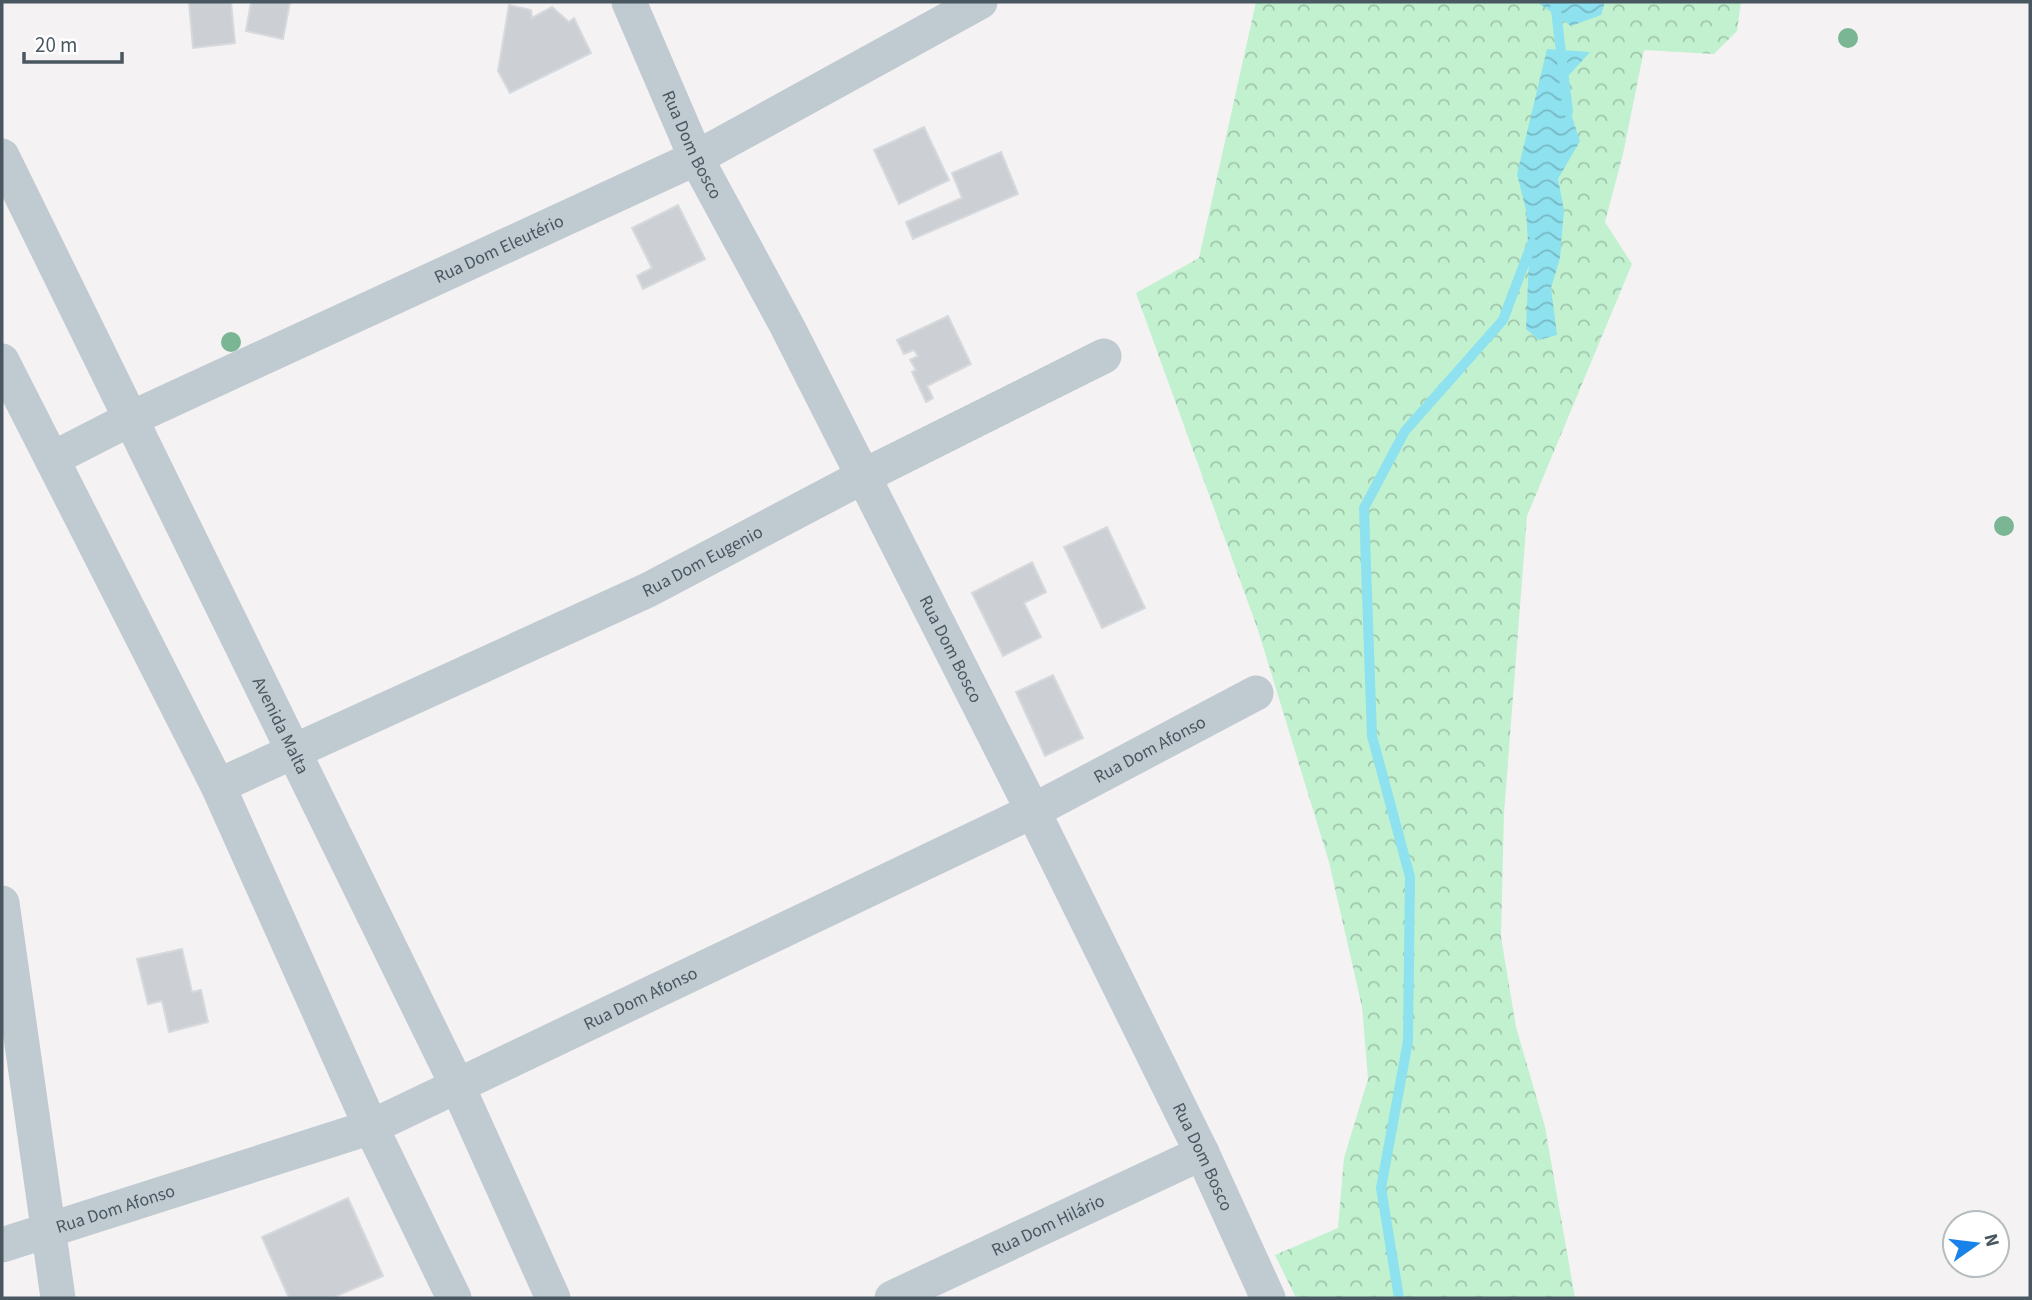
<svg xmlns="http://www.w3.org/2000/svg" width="2032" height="1300" viewBox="0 0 2032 1300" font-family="'Source Sans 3',sans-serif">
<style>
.forest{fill:url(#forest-crowns)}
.water{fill:url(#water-waves)}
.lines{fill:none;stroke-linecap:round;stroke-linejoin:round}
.stream{stroke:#8ee1ee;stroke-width:10}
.building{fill:#ccd0d4;stroke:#d6d9dd;stroke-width:2}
.minor{stroke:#c0cad1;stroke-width:35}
.tree{fill:#7ab693}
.labels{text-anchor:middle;stroke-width:7;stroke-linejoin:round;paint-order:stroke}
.street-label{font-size:18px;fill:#495760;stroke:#fff}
</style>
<defs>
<pattern id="forest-crowns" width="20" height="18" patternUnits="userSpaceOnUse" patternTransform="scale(1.75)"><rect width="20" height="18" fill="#c2f1d0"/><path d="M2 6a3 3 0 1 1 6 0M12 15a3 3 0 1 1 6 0" fill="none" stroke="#a0c6ac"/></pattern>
<pattern id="water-waves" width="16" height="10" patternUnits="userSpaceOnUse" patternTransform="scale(1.75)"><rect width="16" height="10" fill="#8ee1ee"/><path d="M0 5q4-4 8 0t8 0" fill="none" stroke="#76b9c4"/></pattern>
</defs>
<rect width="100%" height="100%" fill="#f4f2f2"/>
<!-- forest -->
<polygon class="forest" points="1256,2 1741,2 1737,31 1714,54 1644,50 1623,154 1605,222 1632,264 1527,516 1504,813 1501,937 1516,1027 1545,1127 1575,1298 1296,1298 1275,1255 1338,1228 1344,1158 1368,1079 1362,1007 1329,862 1258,630 1136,293 1199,258"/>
<!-- water -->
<g class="water">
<polygon points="1537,2 1605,2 1601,15 1571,26"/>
<polygon points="1547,49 1590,52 1561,84 1580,141 1558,179 1564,210 1560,258 1551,288 1557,335 1539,340 1526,329 1529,258 1526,210 1517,174"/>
</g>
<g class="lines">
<!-- stream -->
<g class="stream">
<polyline points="1555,2 1568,112"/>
<polyline points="1399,1298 1381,1188 1408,1041 1410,877 1372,736 1364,508 1405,431 1503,320 1532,243"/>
</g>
</g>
<!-- building -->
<g class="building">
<polygon points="189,2 231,2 235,43 193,48"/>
<polygon points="251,2 290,2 283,39 246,31"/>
<polygon points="509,5 531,10 532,18 552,7 569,22 574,18 591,53 510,93 498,71"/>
<polygon points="924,127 949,180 899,204 874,150"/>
<polygon points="1001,152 1018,194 913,239 906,222 962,198 952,173"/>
<polygon points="678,205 705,259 643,289 637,276 652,268 632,228"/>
<polygon points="948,316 971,364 927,386 933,398 926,402 912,372 916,370 910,360 918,356 914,350 904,354 897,340"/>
<polygon points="1107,527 1145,608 1102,628 1064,547"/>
<polygon points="1032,562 1046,592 1024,603 1041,637 1003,656 972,593"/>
<polygon points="1053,675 1083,738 1045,756 1016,692"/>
<polygon points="182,949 192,992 201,990 208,1022 169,1032 162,1001 148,1004 137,959"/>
<polygon points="348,1198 383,1276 332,1298 289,1298 262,1237"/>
</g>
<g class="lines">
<!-- minor -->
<g class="minor">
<path id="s1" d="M629 2 696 158 787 326 1033 811 1202 1153 1268 1298"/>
<path id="s2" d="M2 156 457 1085 553 1298"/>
<polyline points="2,361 218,786 371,1127 454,1298"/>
<path id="s3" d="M52 459 132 418 696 158 980 2"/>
<path id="s4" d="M218 786 648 590 862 477 1104 356"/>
<polyline points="2,903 58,1298"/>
<path id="s5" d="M2 1245 371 1127 1033 811 1256 693"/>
<path id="s6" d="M892 1298 1202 1153"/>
</g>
</g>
<!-- trees -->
<g class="tree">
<circle cx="1848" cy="38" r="10"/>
<circle cx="231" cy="342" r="10"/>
<circle cx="2004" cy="526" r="10"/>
</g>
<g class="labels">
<!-- street labels -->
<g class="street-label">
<text dy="6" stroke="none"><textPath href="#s1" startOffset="156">Rua Dom Bosco</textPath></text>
<text dy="6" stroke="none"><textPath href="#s3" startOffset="494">Rua Dom Eleutério</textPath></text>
<text dy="6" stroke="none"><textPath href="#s4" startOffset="534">Rua Dom Eugenio</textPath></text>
<text dy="6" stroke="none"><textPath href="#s1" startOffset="723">Rua Dom Bosco</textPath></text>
<text dy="6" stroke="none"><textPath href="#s2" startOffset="634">Avenida Malta</textPath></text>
<text dy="6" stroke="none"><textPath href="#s5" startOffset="1253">Rua Dom Afonso</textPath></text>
<text dy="6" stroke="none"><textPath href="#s5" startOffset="686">Rua Dom Afonso</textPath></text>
<text dy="6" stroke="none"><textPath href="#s1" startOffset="1290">Rua Dom Bosco</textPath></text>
<text dy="6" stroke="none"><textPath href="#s5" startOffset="119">Rua Dom Afonso</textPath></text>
<text dy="6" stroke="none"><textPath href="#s6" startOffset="172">Rua Dom Hilário</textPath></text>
</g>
</g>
<!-- border -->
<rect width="2032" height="1300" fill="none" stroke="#495760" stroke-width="7"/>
<!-- north arrow -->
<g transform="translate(1976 1244) rotate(76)"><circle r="33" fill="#ffffff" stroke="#b6bcbf" stroke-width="2"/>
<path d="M0-5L12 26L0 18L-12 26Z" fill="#1882e8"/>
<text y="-10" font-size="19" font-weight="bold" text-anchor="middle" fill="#495760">N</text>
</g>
<!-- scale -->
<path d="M24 52v10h98v-10" fill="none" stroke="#495760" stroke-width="3.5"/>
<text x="35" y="52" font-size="21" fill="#495760" stroke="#ffffff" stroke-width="5" paint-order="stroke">20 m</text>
</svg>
